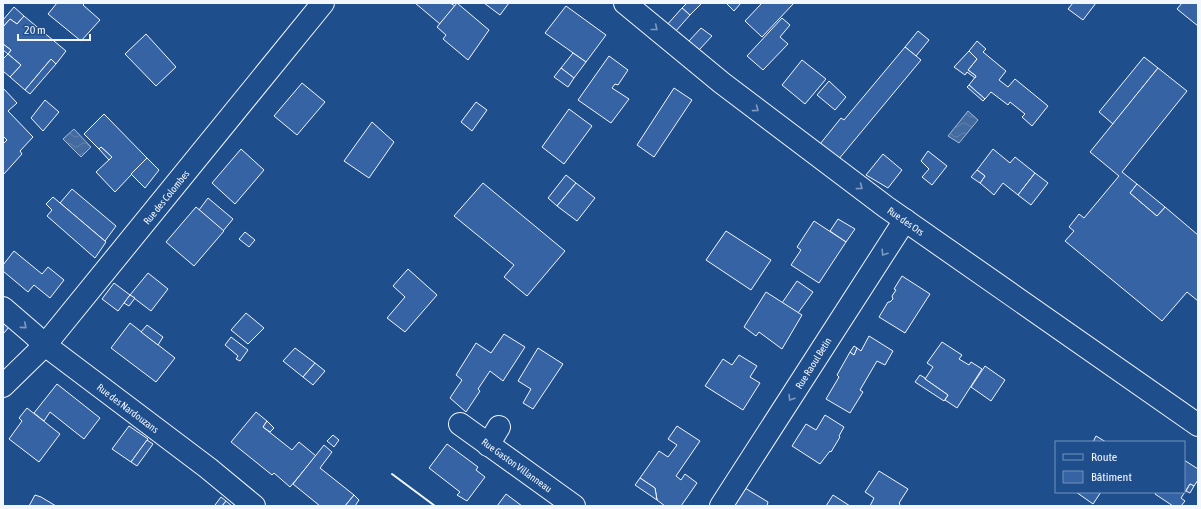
<svg xmlns="http://www.w3.org/2000/svg" width="1201" height="509" viewBox="0 0 1201 509" font-family="'Asap Condensed',sans-serif">
<style>
.water{fill:url(#water-waves);stroke:#a8bbd7}
.building{fill:#3563a3;stroke:#f2f6ff}
.lines{fill:none;stroke-linecap:round;stroke-linejoin:round}
.minor-casing{stroke:#f2f6ff;stroke-width:24}
.minor{stroke:#1f4e8c;stroke-width:22}
.wall{stroke:#f2f6ff;stroke-width:2}
.oneway{stroke:#7e9ac0}
.labels{text-anchor:middle;stroke-width:3;stroke-linejoin:round;paint-order:stroke}
.street-label{font-size:10px;fill:#f2f6ff;stroke:#1f4e8c}
</style>
<defs>
<pattern id="water-waves" width="16" height="10" patternUnits="userSpaceOnUse"><rect width="16" height="10" fill="#446ba0"/><path d="M0 5q4-4 8 0t8 0" fill="none" stroke="#5f81ae"/></pattern>
</defs>
<rect width="100%" height="100%" fill="#1f4e8c"/>
<!-- water -->
<g class="water">
<polygon points="968,111 978,120 959,143 948,136"/>
<polygon points="74,129 91,147 81,157 63,139"/>
</g>
<!-- building -->
<g class="building">
<polygon points="57,3 85,3 83,5 100,20 81,41 48,14"/>
<polygon points="415,3 450,3 455,6 440,24"/>
<polygon points="457,3 489,30 468,60 443,39 446,35 437,27"/>
<polygon points="484,3 509,3 500,15"/>
<polygon points="687,3 702,3 690,15 682,8"/>
<polygon points="726,3 741,3 734,11"/>
<polygon points="762,3 794,3 762,37 745,21"/>
<polygon points="1073,3 1096,3 1083,20 1068,9"/>
<polygon points="1182,3 1198,3 1198,26 1177,9"/>
<polygon points="566,6 606,35 586,62 545,33"/>
<polygon points="14,7 24,16 17,24 10,19 3,27 3,20"/>
<polygon points="682,8 690,15 675,32 666,26"/>
<polygon points="24,16 66,51 56,64 51,59 25,90 10,77 21,65 8,54 11,50 3,44 3,27 10,19 17,24"/>
<polygon points="782,18 790,25 780,37 788,44 763,70 747,56"/>
<polygon points="701,28 712,36 699,50 688,42"/>
<polygon points="918,31 929,40 916,56 905,47"/>
<polygon points="146,34 176,67 156,86 125,54"/>
<polygon points="977,41 986,49 983,52 1006,71 999,80 1008,87 1015,79 1048,106 1032,126 1022,117 1025,114 1010,102 1008,105 991,92 985,99 969,85 976,76 968,70 977,59 969,51"/>
<polygon points="3,44 11,50 8,54 3,50"/>
<polygon points="905,47 921,60 838,160 820,144 841,118 844,120"/>
<polygon points="969,51 977,59 968,70 976,76 975,78 967,72 965,75 954,67"/>
<polygon points="573,53 586,62 574,78 561,68"/>
<polygon points="8,54 21,65 10,77 3,71 3,59"/>
<polygon points="609,56 628,70 618,85 615,84 612,88 629,99 611,123 578,100"/>
<polygon points="1144,57 1158,68 1113,124 1099,112"/>
<polygon points="51,59 56,64 30,94 25,90"/>
<polygon points="802,60 826,79 805,104 782,85"/>
<polygon points="561,68 574,78 568,87 554,77"/>
<polygon points="1158,68 1187,91 1122,172 1137,184 1130,193 1157,216 1165,207 1198,235 1198,301 1187,292 1162,321 1065,241 1074,231 1069,227 1079,214 1084,218 1119,176 1090,152"/>
<polygon points="829,81 846,97 835,110 817,95"/>
<polygon points="302,83 325,102 297,135 274,116"/>
<polygon points="969,85 985,99 983,101 967,87"/>
<polygon points="3,88 17,103 8,111 33,137 20,151 22,154 3,175 3,144 7,140 3,136"/>
<polygon points="674,88 692,100 654,157 637,145"/>
<polygon points="45,100 59,112 43,131 31,118"/>
<polygon points="476,102 487,110 472,131 461,122"/>
<polygon points="569,109 592,126 564,164 542,147"/>
<polygon points="104,114 147,158 115,192 96,172 112,157 101,147 99,149 84,134"/>
<polygon points="372,122 394,142 369,178 344,161"/>
<polygon points="101,147 112,157 109,160 99,149"/>
<polygon points="241,149 264,170 235,204 212,183"/>
<polygon points="993,149 1010,163 1015,157 1035,173 1018,195 1003,183 994,195 980,183 985,176 977,170"/>
<polygon points="928,151 947,166 932,185 922,177 929,169 921,161"/>
<polygon points="883,154 902,170 888,188 866,175"/>
<polygon points="147,158 159,170 145,188 131,174"/>
<polygon points="977,170 985,176 980,183 971,177"/>
<polygon points="1035,173 1048,183 1031,205 1018,195"/>
<polygon points="566,175 576,183 557,206 548,198"/>
<polygon points="483,183 565,251 527,296 504,277 514,265 454,216"/>
<polygon points="576,183 595,198 577,221 557,206"/>
<polygon points="1137,184 1165,207 1157,216 1130,193"/>
<polygon points="72,189 116,226 105,241 60,203"/>
<polygon points="53,197 106,242 95,258 47,216 52,210 46,204"/>
<polygon points="208,198 233,219 223,231 199,210"/>
<polygon points="196,207 224,231 194,266 166,242"/>
<polygon points="838,219 855,229 846,242 830,231"/>
<polygon points="814,221 846,242 819,283 791,265 801,250 797,247"/>
<polygon points="726,231 771,260 751,290 706,260"/>
<polygon points="245,232 255,240 249,247 239,239"/>
<polygon points="14,251 42,274 48,267 64,280 50,298 34,285 28,292 3,271 3,265"/>
<polygon points="408,269 437,295 405,332 387,318 405,297 393,286"/>
<polygon points="148,273 168,289 151,311 130,295"/>
<polygon points="902,276 930,294 905,333 879,317 888,302 890,302 893,299 892,296 896,290 894,289"/>
<polygon points="797,281 813,292 798,313 782,303"/>
<polygon points="114,283 130,295 118,311 102,299"/>
<polygon points="766,292 802,315 782,349 759,332 756,336 744,327"/>
<polygon points="130,295 135,298 129,306 124,303"/>
<polygon points="246,313 264,328 248,344 231,330"/>
<polygon points="3,320 10,326 3,334"/>
<polygon points="130,323 175,358 156,382 111,348"/>
<polygon points="147,325 163,337 158,345 141,332"/>
<polygon points="504,334 525,347 503,381 490,371 478,389 480,391 466,412 450,398 462,380 456,375 476,343 491,353"/>
<polygon points="869,336 893,351 885,365 877,361 860,390 863,392 850,413 826,399 839,377 837,375 850,352 854,355 857,348 861,351"/>
<polygon points="231,337 248,350 240,361 236,359 238,356 225,345"/>
<polygon points="942,342 962,355 959,359 969,365 971,362 982,369 957,408 945,400 948,395 925,379 933,367 927,363"/>
<polygon points="854,346 857,348 854,355 850,352"/>
<polygon points="295,348 315,363 303,377 283,361"/>
<polygon points="538,348 563,364 533,409 523,403 531,389 518,381"/>
<polygon points="739,355 757,366 750,377 760,383 743,410 705,386 723,359 732,365"/>
<polygon points="315,363 325,371 313,385 303,377"/>
<polygon points="985,366 1005,380 991,401 971,387"/>
<polygon points="920,375 925,378 925,379 948,395 944,401 915,382"/>
<polygon points="57,384 100,418 84,439 50,412 44,421 34,413"/>
<polygon points="27,408 60,434 39,462 9,439 22,421 19,418"/>
<polygon points="256,412 267,421 263,427 292,450 299,442 316,456 290,487 274,473 272,475 231,442"/>
<polygon points="825,415 844,427 839,436 840,437 831,452 830,451 820,464 792,446 806,424 816,430"/>
<polygon points="267,421 274,428 270,432 263,427"/>
<polygon points="129,426 148,439 131,462 112,449"/>
<polygon points="677,426 700,441 676,476 681,480 685,474 697,483 681,506 665,506 657,500 655,488 640,478 659,451 668,457 677,445 668,439"/>
<polygon points="333,435 339,440 334,447 327,441"/>
<polygon points="1096,436 1106,442 1093,442"/>
<polygon points="147,440 153,444 137,466 131,462"/>
<polygon points="447,444 478,467 476,470 485,477 467,501 457,495 460,492 429,468"/>
<polygon points="324,445 332,452 320,468 354,495 345,506 320,506 293,484"/>
<polygon points="1184,460 1198,469 1198,480 1194,486 1190,484 1181,498 1185,501 1181,506 1173,506 1155,494 1156,492 1184,492"/>
<polygon points="879,471 908,489 899,503 900,504 899,506 870,506 874,498 865,492"/>
<polygon points="640,478 655,488 657,500 635,485"/>
<polygon points="1190,484 1194,486 1190,493 1186,491"/>
<polygon points="745,488 768,502 767,506 734,506"/>
<polygon points="1076,492 1101,492 1093,504"/>
<polygon points="506,494 522,506 497,506"/>
<polygon points="35,495 41,497 56,506 29,506"/>
<polygon points="354,495 359,500 355,506 345,506"/>
<polygon points="833,495 850,506 826,506"/>
<polygon points="221,497 226,501 222,506 216,506 215,505"/>
<polygon points="226,501 232,506 222,506"/>
</g>
<g class="lines">
<defs>
<g id="minor">
<polyline points="625,3 722,83 886,207 1198,425"/>
<polyline points="3,308 32,333 45,345 208,468 254,506"/>
<polyline points="3,386 45,345 323,3"/>
<polyline points="460,424 574,506"/>
<polyline points="488,445 499,427"/>
<polyline points="721,506 905,220"/>
</g>
</defs>
<!-- minor casing -->
<use href="#minor" class="minor-casing"/>
<!-- minor -->
<use href="#minor" class="minor"/>
<!-- wall -->
<polyline class="wall" points="392,474 435,506"/>
</g>
<!-- one-way arrows -->
<defs><path id="oneway-chevron" d="M-2-3.5L2.5 0L-2 3.5" fill="none" stroke-width="1.6" stroke-linecap="round" stroke-linejoin="round"/></defs>
<g class="oneway">
<use href="#oneway-chevron" transform="translate(655 28) rotate(39)"/>
<use href="#oneway-chevron" transform="translate(756 109) rotate(37)"/>
<use href="#oneway-chevron" transform="translate(860 187) rotate(37)"/>
<use href="#oneway-chevron" transform="translate(884 253) rotate(123)"/>
<use href="#oneway-chevron" transform="translate(24 326) rotate(40)"/>
<use href="#oneway-chevron" transform="translate(791 398) rotate(122)"/>
</g>
<g class="labels">
<!-- street labels -->
<g class="street-label">
<text transform="translate(166 197) rotate(-51)" y="4">Rue des Colombes</text>
<text transform="translate(906 221) rotate(35)" y="4">Rue des Ors</text>
<text transform="translate(813 363) rotate(-58)" y="4">Rue Raoul Betin</text>
<text transform="translate(128 408) rotate(37)" y="4">Rue des Nardouzans</text>
<text transform="translate(517 465) rotate(36)" y="4">Rue Gaston Villanneau</text>
</g>
</g>
<!-- border -->
<rect width="1201" height="509" fill="none" stroke="#f2f6ff" stroke-width="8"/>
<!-- legend -->
<rect x="1055" y="441" width="130" height="52" fill="#1f4e8c" stroke="#7391ba"/>
<rect x="1063" y="454" width="20" height="6" fill="#1f4e8c" stroke="#7391ba"/>
<text x="1091" y="461" font-size="12" fill="#f2f6ff">Route</text>
<rect x="1063" y="471" width="20" height="12" fill="#3563a3" stroke="#7391ba"/>
<text x="1091" y="481" font-size="12" fill="#f2f6ff">Bâtiment</text>
<!-- scale -->
<path d="M18 34v6h72v-6" fill="none" stroke="#f2f6ff" stroke-width="2"/>
<text x="24" y="34" font-size="12" fill="#f2f6ff" stroke="#1f4e8c" stroke-width="3" paint-order="stroke">20 m</text>
</svg>
